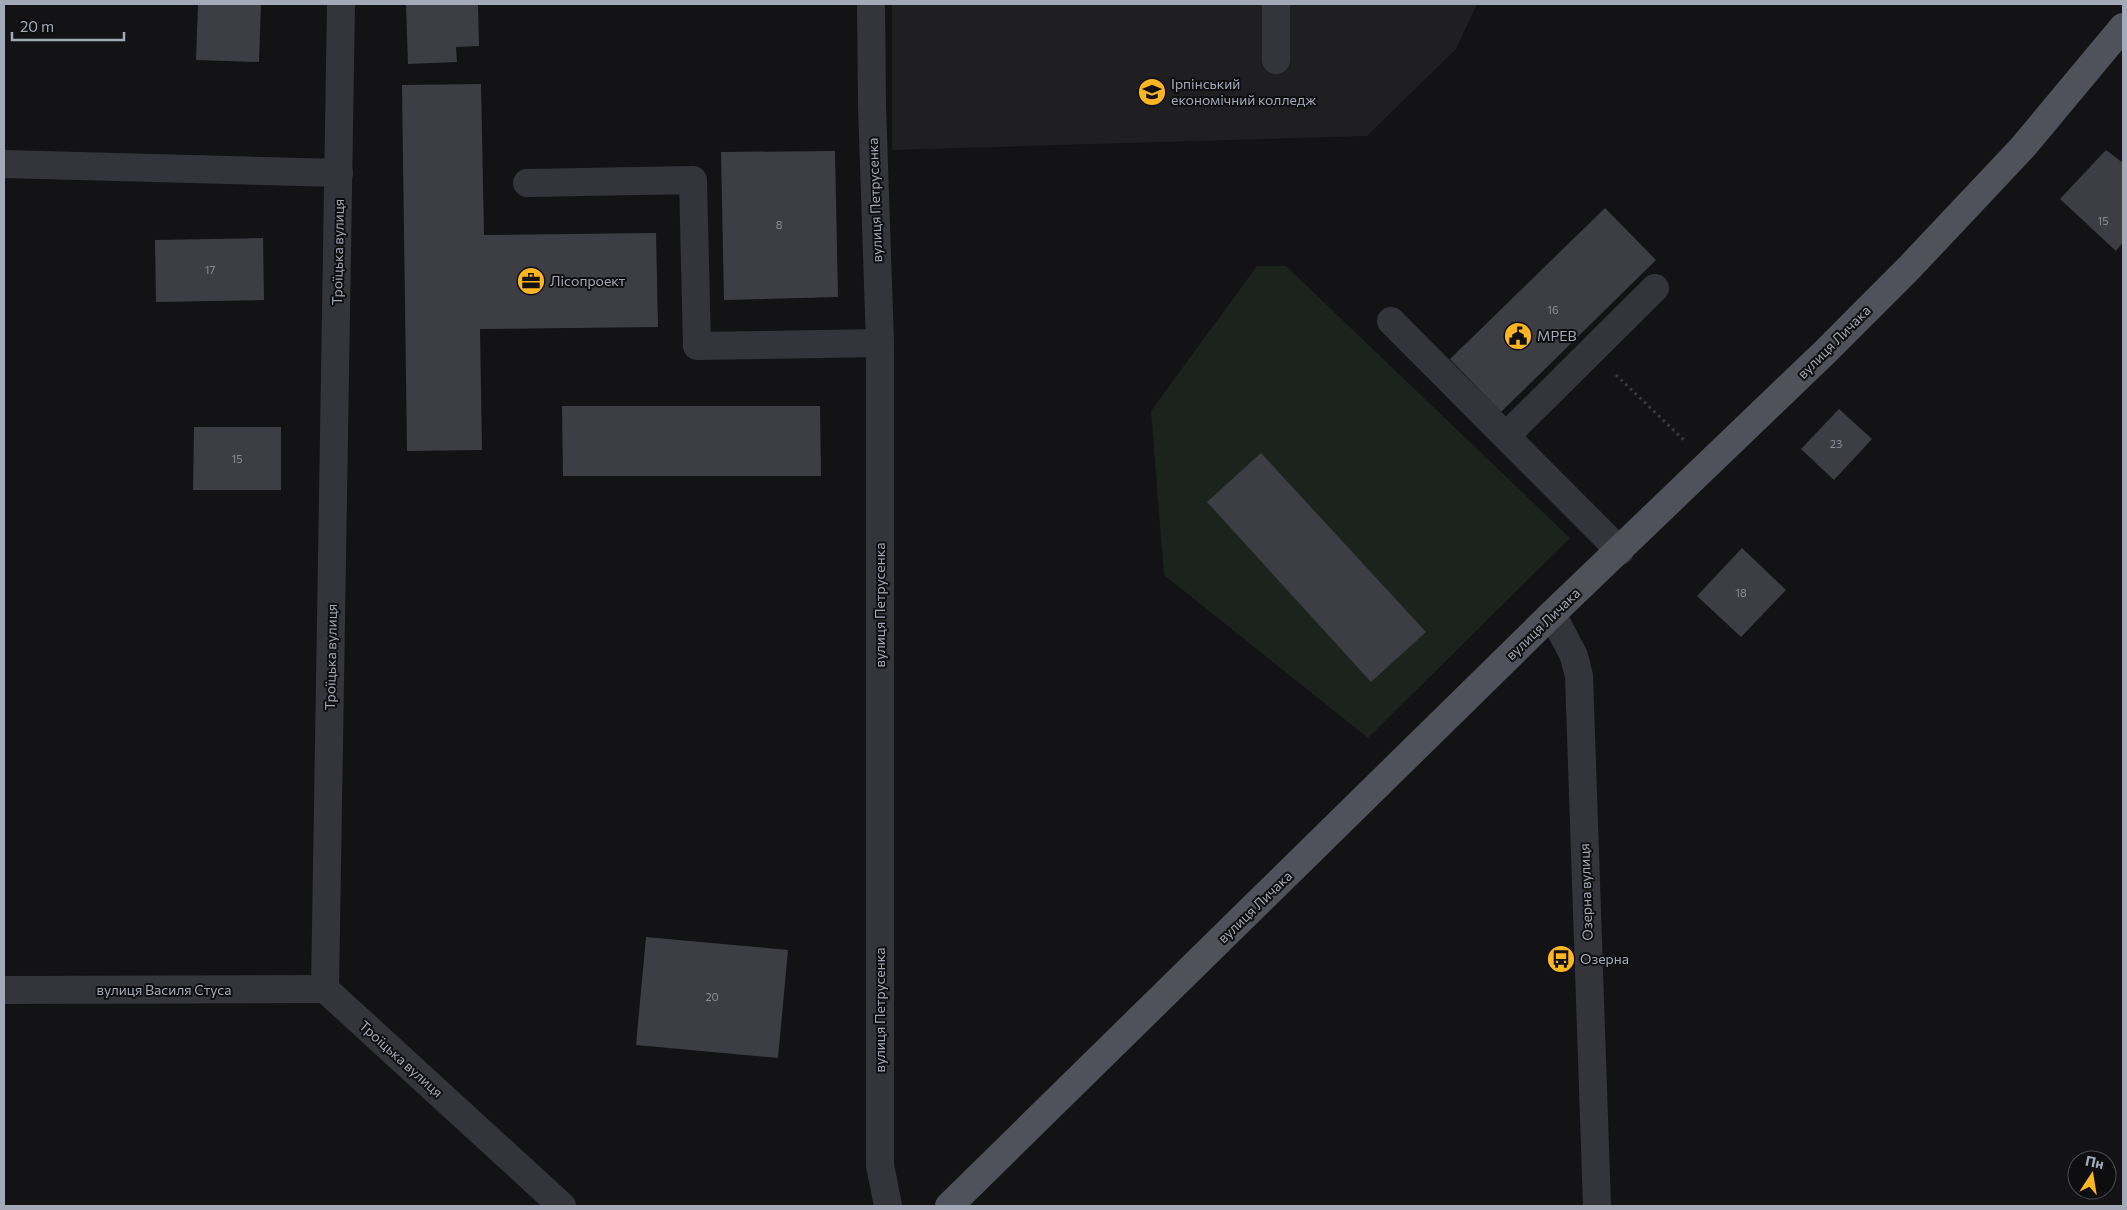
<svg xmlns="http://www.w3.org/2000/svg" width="2127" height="1210" viewBox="0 0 2127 1210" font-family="Commissioner,sans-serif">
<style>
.built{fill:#1f1f22}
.green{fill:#1b231c}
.building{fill:#3c3e43}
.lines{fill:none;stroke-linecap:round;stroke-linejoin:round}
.path{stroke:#3a3c42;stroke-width:3;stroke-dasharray:2.5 4;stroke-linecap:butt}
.minor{stroke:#34353b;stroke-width:28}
.major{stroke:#4f525a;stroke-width:28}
.labels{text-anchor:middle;stroke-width:4;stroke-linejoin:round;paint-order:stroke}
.number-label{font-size:11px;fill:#898e9a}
.poi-label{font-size:14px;fill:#a3a9b7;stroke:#0e0e10;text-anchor:start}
.street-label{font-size:14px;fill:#a3a9b7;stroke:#0e0e10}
</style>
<rect width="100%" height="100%" fill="#131315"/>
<!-- built -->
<polygon class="built" points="892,4 1477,4 1456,49 1367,136 892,150"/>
<!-- green -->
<polygon class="green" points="1257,266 1286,266 1570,538 1368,738 1164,575 1151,411"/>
<!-- building -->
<g class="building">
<polygon points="198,4 261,4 259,62 196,60"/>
<polygon points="406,4 478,4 479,46 456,47 457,62 408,64"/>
<polygon points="481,84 484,235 656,233 658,327 480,329 482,450 407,451 402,85"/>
<polygon points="2106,150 2123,163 2123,242 2116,251 2060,199"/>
<polygon points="835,151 838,297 724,300 721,152"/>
<polygon points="1605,208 1656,260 1501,412 1450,359"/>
<polygon points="263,238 264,300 156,302 155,240"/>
<polygon points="562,406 820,406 821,476 563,476"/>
<polygon points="1839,409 1872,439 1834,480 1801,449"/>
<polygon points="194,427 281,427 281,490 193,490"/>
<polygon points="1261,453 1426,632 1371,682 1207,502"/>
<polygon points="1742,548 1786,590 1741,637 1697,596"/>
<polygon points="646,937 788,950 778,1058 636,1045"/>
</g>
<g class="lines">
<!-- path -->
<polyline class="path" points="1616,375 1685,441"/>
<!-- minor -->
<g class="minor">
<polyline points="341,4 325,989 562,1206"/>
<polyline points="871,4 872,106 880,343 880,1165 888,1206"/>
<polyline points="1276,60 1276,4"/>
<polyline points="4,164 339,173"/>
<polyline points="527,183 693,180 697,346 880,343"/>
<polyline points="1391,321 1620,551"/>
<polyline points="1506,436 1655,288"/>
<polyline points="1552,614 1574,656 1579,676 1597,1206"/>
<polyline points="4,990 325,989"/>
</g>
<!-- major -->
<polyline class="major" points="949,1206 1552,614 1824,353 1909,268 2023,147 2123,27"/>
</g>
<!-- icons -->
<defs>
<symbol id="university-disc" viewBox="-11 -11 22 22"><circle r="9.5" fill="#ffb621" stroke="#0e0e10"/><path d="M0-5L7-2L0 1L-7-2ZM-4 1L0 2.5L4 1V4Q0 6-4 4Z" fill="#111"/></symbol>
<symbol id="office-disc" viewBox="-11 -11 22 22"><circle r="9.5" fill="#ffb621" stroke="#0e0e10"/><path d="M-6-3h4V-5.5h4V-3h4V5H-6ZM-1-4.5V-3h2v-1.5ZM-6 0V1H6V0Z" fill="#111"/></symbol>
<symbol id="civic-disc" viewBox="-11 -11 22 22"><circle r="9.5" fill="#ffb621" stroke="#0e0e10"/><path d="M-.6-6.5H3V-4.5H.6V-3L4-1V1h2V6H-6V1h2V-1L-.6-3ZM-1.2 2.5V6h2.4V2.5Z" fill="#111"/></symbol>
<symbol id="bus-disc" viewBox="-11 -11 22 22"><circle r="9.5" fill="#ffb621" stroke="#0e0e10"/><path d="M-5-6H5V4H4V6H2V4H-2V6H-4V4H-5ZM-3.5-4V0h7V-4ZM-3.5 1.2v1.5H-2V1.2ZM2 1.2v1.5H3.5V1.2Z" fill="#111"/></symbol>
</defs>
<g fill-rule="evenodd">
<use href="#university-disc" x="1136" y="76" width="32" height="32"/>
<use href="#office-disc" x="515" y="265" width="32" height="32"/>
<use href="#civic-disc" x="1502" y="320" width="32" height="32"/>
<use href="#bus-disc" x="1545" y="943" width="32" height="32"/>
</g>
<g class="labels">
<!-- number labels -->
<g class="number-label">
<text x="2103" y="225">15</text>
<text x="779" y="229">8</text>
<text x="210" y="274">17</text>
<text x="1553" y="314">16</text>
<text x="1836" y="448">23</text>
<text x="237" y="463">15</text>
<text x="1741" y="597">18</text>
<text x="712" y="1001">20</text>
</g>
<!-- poi labels -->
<g class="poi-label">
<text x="1171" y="89">Ірпінський<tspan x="1171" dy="16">економічний колледж</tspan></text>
<text x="550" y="286">Лісопроект</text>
<text x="1537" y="341">МРЕВ</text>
<text x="1580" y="964">Озерна</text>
</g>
<!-- street labels -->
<g class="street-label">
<text transform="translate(875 200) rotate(-92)" y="5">вулиця Петрусенка</text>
<text transform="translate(338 252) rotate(-89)" y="5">Троїцька вулиця</text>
<text transform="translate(1834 342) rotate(-45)" y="5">вулиця Личака</text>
<text transform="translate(880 605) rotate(-90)" y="5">вулиця Петрусенка</text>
<text transform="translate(1543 624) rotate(-44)" y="5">вулиця Личака</text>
<text transform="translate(331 657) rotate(-89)" y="5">Троїцька вулиця</text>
<text transform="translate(1586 892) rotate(-92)" y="5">Озерна вулиця</text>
<text transform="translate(1255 907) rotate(-44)" y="5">вулиця Личака</text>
<text x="164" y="995">вулиця Василя Стуса</text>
<text transform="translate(880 1010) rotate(-90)" y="5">вулиця Петрусенка</text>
<text transform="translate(401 1059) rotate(42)" y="5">Троїцька вулиця</text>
</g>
</g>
<!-- border -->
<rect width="2127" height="1210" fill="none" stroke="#a3a9b7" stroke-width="10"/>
<!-- north arrow -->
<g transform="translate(2092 1175) rotate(12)"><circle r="24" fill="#0e0e10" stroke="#4a4c53"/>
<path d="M0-4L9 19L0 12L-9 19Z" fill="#ffb621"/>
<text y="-8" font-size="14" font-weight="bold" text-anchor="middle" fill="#a3a9b7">Пн</text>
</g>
<!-- scale -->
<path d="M12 32v8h112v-8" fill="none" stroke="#a3a9b7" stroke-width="2.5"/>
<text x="20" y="32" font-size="15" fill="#a3a9b7" stroke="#0e0e10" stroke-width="4" paint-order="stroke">20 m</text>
</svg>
